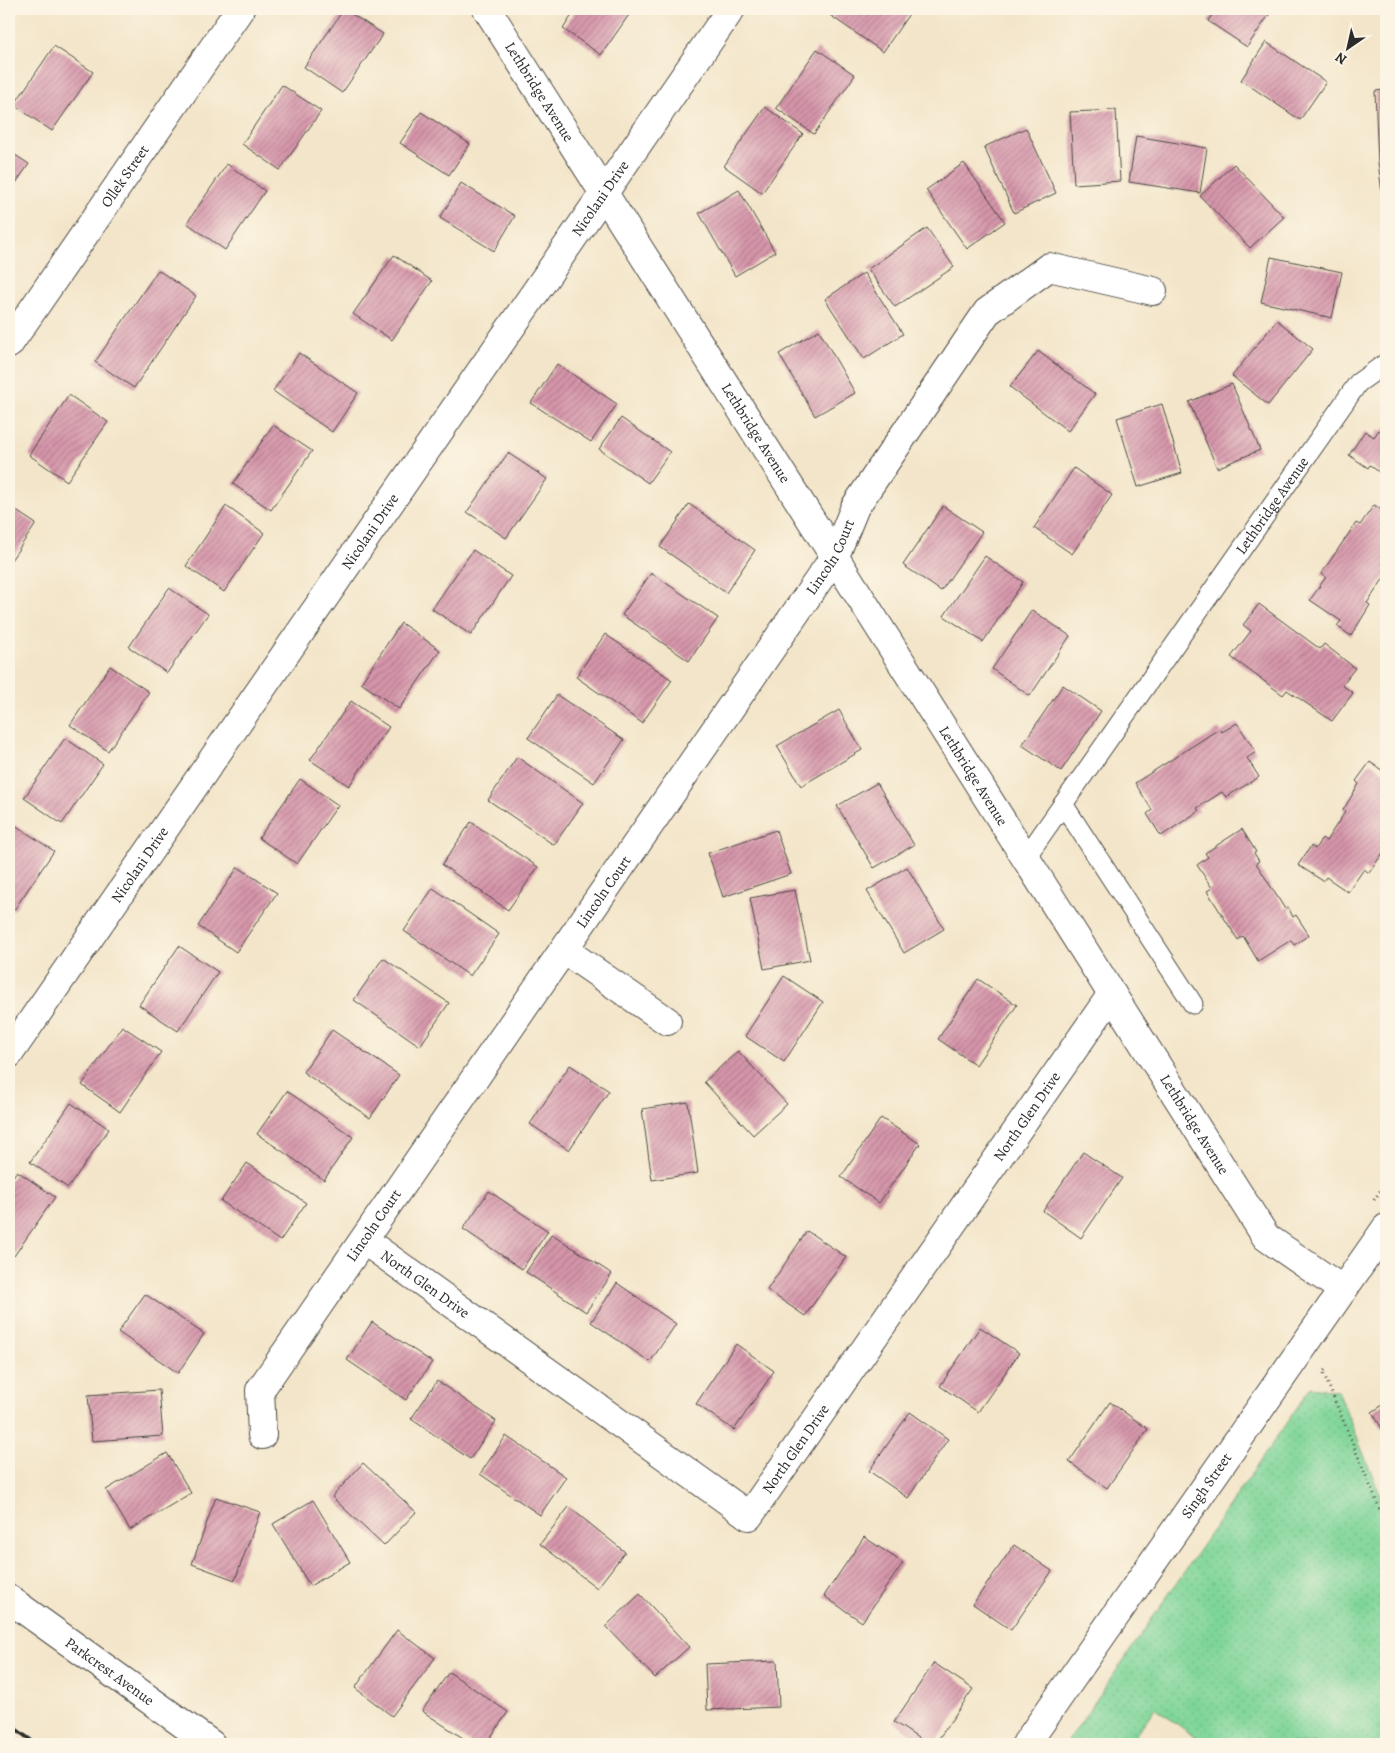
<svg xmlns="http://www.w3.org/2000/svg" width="1395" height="1753" viewBox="0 0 1395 1753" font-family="Alegreya,serif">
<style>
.grass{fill:url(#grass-dots);stroke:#548062}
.building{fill:url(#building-hatch)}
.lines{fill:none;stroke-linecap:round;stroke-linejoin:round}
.lane-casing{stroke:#494743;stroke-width:21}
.street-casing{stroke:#494743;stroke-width:30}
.secondary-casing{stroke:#494743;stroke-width:30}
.path{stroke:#494743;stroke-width:3;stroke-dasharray:1 4;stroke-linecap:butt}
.lane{stroke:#fff;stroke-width:19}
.street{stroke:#fff;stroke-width:28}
.secondary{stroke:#fff;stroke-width:28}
.rail{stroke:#2b2b2b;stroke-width:4}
.labels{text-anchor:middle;stroke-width:4.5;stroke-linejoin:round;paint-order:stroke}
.street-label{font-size:15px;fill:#2b2b2b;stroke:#fcf5e5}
</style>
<defs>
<pattern id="grass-dots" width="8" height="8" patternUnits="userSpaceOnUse" patternTransform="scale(1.25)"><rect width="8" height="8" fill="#7ed599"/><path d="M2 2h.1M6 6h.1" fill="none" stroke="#6db784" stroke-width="1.8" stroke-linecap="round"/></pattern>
<pattern id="building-hatch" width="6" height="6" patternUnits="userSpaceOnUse" patternTransform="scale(1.25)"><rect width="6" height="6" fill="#d695aa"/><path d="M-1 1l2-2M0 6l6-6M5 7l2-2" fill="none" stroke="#ae7a8b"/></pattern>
</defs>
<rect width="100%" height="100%" fill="#fcf5e5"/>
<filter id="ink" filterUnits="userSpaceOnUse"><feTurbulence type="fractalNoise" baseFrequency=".02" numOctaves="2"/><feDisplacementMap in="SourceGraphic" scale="10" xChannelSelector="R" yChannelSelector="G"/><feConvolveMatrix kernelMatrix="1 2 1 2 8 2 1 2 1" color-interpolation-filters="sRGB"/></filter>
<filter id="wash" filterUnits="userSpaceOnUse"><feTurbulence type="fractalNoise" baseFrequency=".0096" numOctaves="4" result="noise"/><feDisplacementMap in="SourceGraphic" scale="20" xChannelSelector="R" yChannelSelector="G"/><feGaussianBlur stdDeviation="1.12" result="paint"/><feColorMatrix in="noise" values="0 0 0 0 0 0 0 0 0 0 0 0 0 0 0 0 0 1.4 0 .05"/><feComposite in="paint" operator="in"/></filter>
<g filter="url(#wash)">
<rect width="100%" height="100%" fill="#f3e5c9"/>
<!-- grass -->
<polygon class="grass" points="1311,1387 1338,1391 1386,1509 1386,1744 1205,1744 1155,1708 1129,1744 1066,1744"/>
<g id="blocks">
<!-- building -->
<g class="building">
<polygon points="344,9 383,34 342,93 304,67"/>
<polygon points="576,9 633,9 601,55 563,29"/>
<polygon points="826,9 901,9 909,14 883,52 824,11"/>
<polygon points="1216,9 1273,9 1247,47 1208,21"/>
<polygon points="1266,42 1326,82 1300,120 1241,80"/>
<polygon points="54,46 93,72 52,131 14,105"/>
<polygon points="817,49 855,75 814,134 776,108"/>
<polygon points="282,85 321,111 280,170 242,144"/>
<polygon points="1386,90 1386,216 1385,216 1378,162 1375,91"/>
<polygon points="765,107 803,134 762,193 724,166"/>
<polygon points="1116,110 1120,181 1074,184 1070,112"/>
<polygon points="421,112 470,144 449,175 400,143"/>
<polygon points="1026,128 1056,193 1014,213 984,147"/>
<polygon points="1136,136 1207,148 1200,193 1129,182"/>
<polygon points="9,151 29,164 9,193"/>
<polygon points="964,163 1005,222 967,249 926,190"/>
<polygon points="227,164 265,191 225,250 187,223"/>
<polygon points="1234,164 1284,217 1250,248 1200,196"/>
<polygon points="461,183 515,216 494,251 440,218"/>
<polygon points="739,190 775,252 735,276 699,213"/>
<polygon points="927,228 954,267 895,307 868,269"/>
<polygon points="394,255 432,281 392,340 353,314"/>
<polygon points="1271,257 1342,272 1332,318 1261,302"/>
<polygon points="158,270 196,296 134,388 95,362"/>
<polygon points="864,273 903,334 864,359 825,299"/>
<polygon points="1277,320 1313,349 1268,405 1232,376"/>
<polygon points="819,330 855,393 815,416 779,354"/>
<polygon points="1038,351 1095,394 1068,431 1010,387"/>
<polygon points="299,353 358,393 332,432 273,391"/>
<polygon points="557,364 617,404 591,442 531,403"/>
<polygon points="1232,384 1260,450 1217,468 1189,402"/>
<polygon points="69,395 108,422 67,481 29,455"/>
<polygon points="1162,404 1182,473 1138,487 1117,418"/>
<polygon points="621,418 670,452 648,483 599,449"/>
<polygon points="273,425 312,451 271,510 233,484"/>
<polygon points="1386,427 1386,474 1382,470 1380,473 1370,465 1368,468 1349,455 1365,431 1374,437 1379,430 1382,432"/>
<polygon points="508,453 547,479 506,538 467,512"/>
<polygon points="1074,468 1112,495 1072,554 1034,528"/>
<polygon points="689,504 755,550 726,593 660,547"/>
<polygon points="1374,505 1386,513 1386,575 1367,603 1370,605 1351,636 1337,626 1341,621 1310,600 1326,577 1321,574 1356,523 1360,525"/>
<polygon points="9,506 36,524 9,563"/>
<polygon points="226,506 264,533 224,592 186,566"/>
<polygon points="943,506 982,532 941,591 903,565"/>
<polygon points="473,550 511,576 471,635 432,609"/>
<polygon points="985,556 1023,582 983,642 944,616"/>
<polygon points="651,573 718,618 689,661 622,615"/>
<polygon points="169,588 208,614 167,673 129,647"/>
<polygon points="1259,604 1320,649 1324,644 1355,668 1342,685 1353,693 1332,721 1287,690 1283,695 1231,657 1251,631 1243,625"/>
<polygon points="1032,610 1070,636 1030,696 992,669"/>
<polygon points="401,623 440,650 399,709 361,683"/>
<polygon points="605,634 672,680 642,723 576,677"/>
<polygon points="110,666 149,692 108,751 70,725"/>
<polygon points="1063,685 1101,711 1061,771 1022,745"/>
<polygon points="557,695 624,740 594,783 528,738"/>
<polygon points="351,701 389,727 349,786 310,760"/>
<polygon points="839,710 862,750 801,786 777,746"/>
<polygon points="1237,723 1256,752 1247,758 1259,777 1226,797 1222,792 1197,808 1199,811 1161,836 1147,814 1152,810 1135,783 1219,729 1222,732"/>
<polygon points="65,738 103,764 62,824 24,798"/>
<polygon points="517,757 583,803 554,845 488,800"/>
<polygon points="1370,762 1386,773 1386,848 1369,873 1364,869 1348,892 1326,877 1323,881 1298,865 1311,846 1315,849 1322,838 1326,841 1345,812 1343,810 1359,784 1356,781"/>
<polygon points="300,779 338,805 297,864 259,838"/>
<polygon points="877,783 914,845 874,868 837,806"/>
<polygon points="471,822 538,867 508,910 442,865"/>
<polygon points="15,825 54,851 14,910 9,907 9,835"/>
<polygon points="1242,829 1256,852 1254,853 1259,861 1256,863 1285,909 1288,907 1293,917 1296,915 1309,935 1294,945 1291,940 1258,961 1243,936 1238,940 1207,891 1212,888 1197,865 1208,857 1205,853"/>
<polygon points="776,830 791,874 723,897 708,853"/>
<polygon points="238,867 277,893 236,952 198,926"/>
<polygon points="907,867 944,929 904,953 867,891"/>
<polygon points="433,888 499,934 470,976 404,931"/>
<polygon points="795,890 810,960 764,969 750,898"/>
<polygon points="179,946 218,972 178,1031 139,1005"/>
<polygon points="383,958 449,1003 420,1046 354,1000"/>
<polygon points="784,976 823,1002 784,1062 745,1036"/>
<polygon points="978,979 1017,1005 976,1065 938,1039"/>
<polygon points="122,1026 161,1052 120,1112 82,1085"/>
<polygon points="332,1030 399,1075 370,1118 303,1072"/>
<polygon points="738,1051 787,1104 753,1135 704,1082"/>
<polygon points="570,1065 609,1091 569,1150 530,1124"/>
<polygon points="287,1091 353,1137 324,1180 257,1134"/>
<polygon points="688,1102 698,1173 652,1180 642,1109"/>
<polygon points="71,1103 109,1129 68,1188 30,1162"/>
<polygon points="881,1118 920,1144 879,1203 841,1177"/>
<polygon points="1083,1152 1122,1178 1081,1238 1043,1211"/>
<polygon points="247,1163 306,1203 280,1241 221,1201"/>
<polygon points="17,1171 55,1197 14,1256 9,1252 9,1182"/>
<polygon points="489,1191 548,1231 522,1269 463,1229"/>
<polygon points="807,1231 846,1257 805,1316 767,1290"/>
<polygon points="552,1234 612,1274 586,1312 526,1272"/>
<polygon points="617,1283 676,1324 650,1362 591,1322"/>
<polygon points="145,1294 204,1334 178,1373 118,1332"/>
<polygon points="372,1322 432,1362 406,1400 347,1360"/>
<polygon points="980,1327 1019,1353 978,1412 940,1386"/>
<polygon points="736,1344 774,1371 734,1430 696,1404"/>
<polygon points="437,1381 496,1421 470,1459 411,1419"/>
<polygon points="159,1390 163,1436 92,1441 88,1395"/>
<polygon points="1110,1402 1148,1429 1107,1488 1069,1462"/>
<polygon points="1386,1403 1386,1435 1372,1412"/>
<polygon points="910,1412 948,1439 908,1498 869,1471"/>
<polygon points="506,1436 566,1477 540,1515 480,1474"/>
<polygon points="167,1453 191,1493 130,1530 106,1490"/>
<polygon points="363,1463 416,1512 384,1546 332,1497"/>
<polygon points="216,1497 260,1512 235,1580 192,1564"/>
<polygon points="313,1500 350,1562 310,1586 273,1524"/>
<polygon points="569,1507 625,1552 597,1588 540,1544"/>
<polygon points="864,1537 903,1563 862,1622 824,1596"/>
<polygon points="1014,1545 1052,1571 1011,1630 973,1604"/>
<polygon points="640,1594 689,1647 655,1678 606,1626"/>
<polygon points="397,1630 435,1658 392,1716 355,1688"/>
<polygon points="777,1661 779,1707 707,1710 705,1664"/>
<polygon points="934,1663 973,1689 935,1744 927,1744 894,1722"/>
<polygon points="449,1672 508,1712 486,1744 472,1744 422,1711"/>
</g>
</g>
</g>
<g filter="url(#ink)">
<use href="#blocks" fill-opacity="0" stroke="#494743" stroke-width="1"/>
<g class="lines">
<defs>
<g id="lane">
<polyline points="1063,804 1193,1004"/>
<path id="s1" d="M1026 857 1358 383 1386 363"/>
</g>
<g id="street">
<path id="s2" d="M487 9 1266 1237 1343 1290"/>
<path id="s3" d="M9 344 240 9"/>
<polyline points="564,950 667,1021"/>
<path id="s4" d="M9 1054 731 9"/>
<path id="s5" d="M365 1241 749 1516 1112 994"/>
<path id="s6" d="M262 1435 260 1390 835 556 855 507 987 312 1049 267 1153 291"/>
</g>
<g id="secondary">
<path id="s7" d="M9 1599 211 1744"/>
<path id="s8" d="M1026 1744 1386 1228"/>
</g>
</defs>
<!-- lane casing -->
<use href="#lane" class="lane-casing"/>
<!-- street casing -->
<use href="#street" class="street-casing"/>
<!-- secondary casing -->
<use href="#secondary" class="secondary-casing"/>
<!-- path -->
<g class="path">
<polyline points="1374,1200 1386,1182"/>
<polyline points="1325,1370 1323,1372 1386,1524"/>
</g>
<!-- lane -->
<use href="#lane" class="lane"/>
<!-- street -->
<use href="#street" class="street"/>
<!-- secondary -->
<use href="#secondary" class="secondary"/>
<!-- rail -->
<polyline class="rail" points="9,1724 36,1744"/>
</g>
</g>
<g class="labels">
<!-- street labels -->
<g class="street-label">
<text dy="5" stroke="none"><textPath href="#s2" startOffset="98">Lethbridge Avenue</textPath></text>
<text dy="5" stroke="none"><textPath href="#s3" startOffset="204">Ollek Street</textPath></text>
<text dy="5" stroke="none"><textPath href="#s4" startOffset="1040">Nicolani Drive</textPath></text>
<text dy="5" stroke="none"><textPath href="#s2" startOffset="502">Lethbridge Avenue</textPath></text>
<text dy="5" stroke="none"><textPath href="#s1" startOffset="429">Lethbridge Avenue</textPath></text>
<text dy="5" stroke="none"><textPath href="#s4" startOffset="635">Nicolani Drive</textPath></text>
<text dy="5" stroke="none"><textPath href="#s6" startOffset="1055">Lincoln Court</textPath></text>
<text dy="5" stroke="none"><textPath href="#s2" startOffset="908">Lethbridge Avenue</textPath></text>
<text dy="5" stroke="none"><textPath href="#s4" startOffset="230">Nicolani Drive</textPath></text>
<text dy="5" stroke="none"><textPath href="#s6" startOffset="650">Lincoln Court</textPath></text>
<text dy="5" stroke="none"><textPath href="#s5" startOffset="959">North Glen Drive</textPath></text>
<text dy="5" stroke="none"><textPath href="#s2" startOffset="1321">Lethbridge Avenue</textPath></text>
<text dy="5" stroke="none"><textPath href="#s6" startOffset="245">Lincoln Court</textPath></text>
<text dy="5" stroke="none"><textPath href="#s5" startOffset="74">North Glen Drive</textPath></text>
<text dy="5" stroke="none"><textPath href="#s5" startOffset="554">North Glen Drive</textPath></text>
<text dy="5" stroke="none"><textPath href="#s8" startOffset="315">Singh Street</textPath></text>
<text dy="5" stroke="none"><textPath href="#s7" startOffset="124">Parkcrest Avenue</textPath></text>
</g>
</g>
<!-- margin -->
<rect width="1395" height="1753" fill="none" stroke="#fcf5e5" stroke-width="30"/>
<!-- north arrow -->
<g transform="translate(1348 48) rotate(214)" stroke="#fcf5e5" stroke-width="4" paint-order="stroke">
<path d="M0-4L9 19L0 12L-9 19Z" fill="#2b2b2b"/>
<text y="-8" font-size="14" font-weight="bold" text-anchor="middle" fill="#2b2b2b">N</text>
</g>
</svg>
